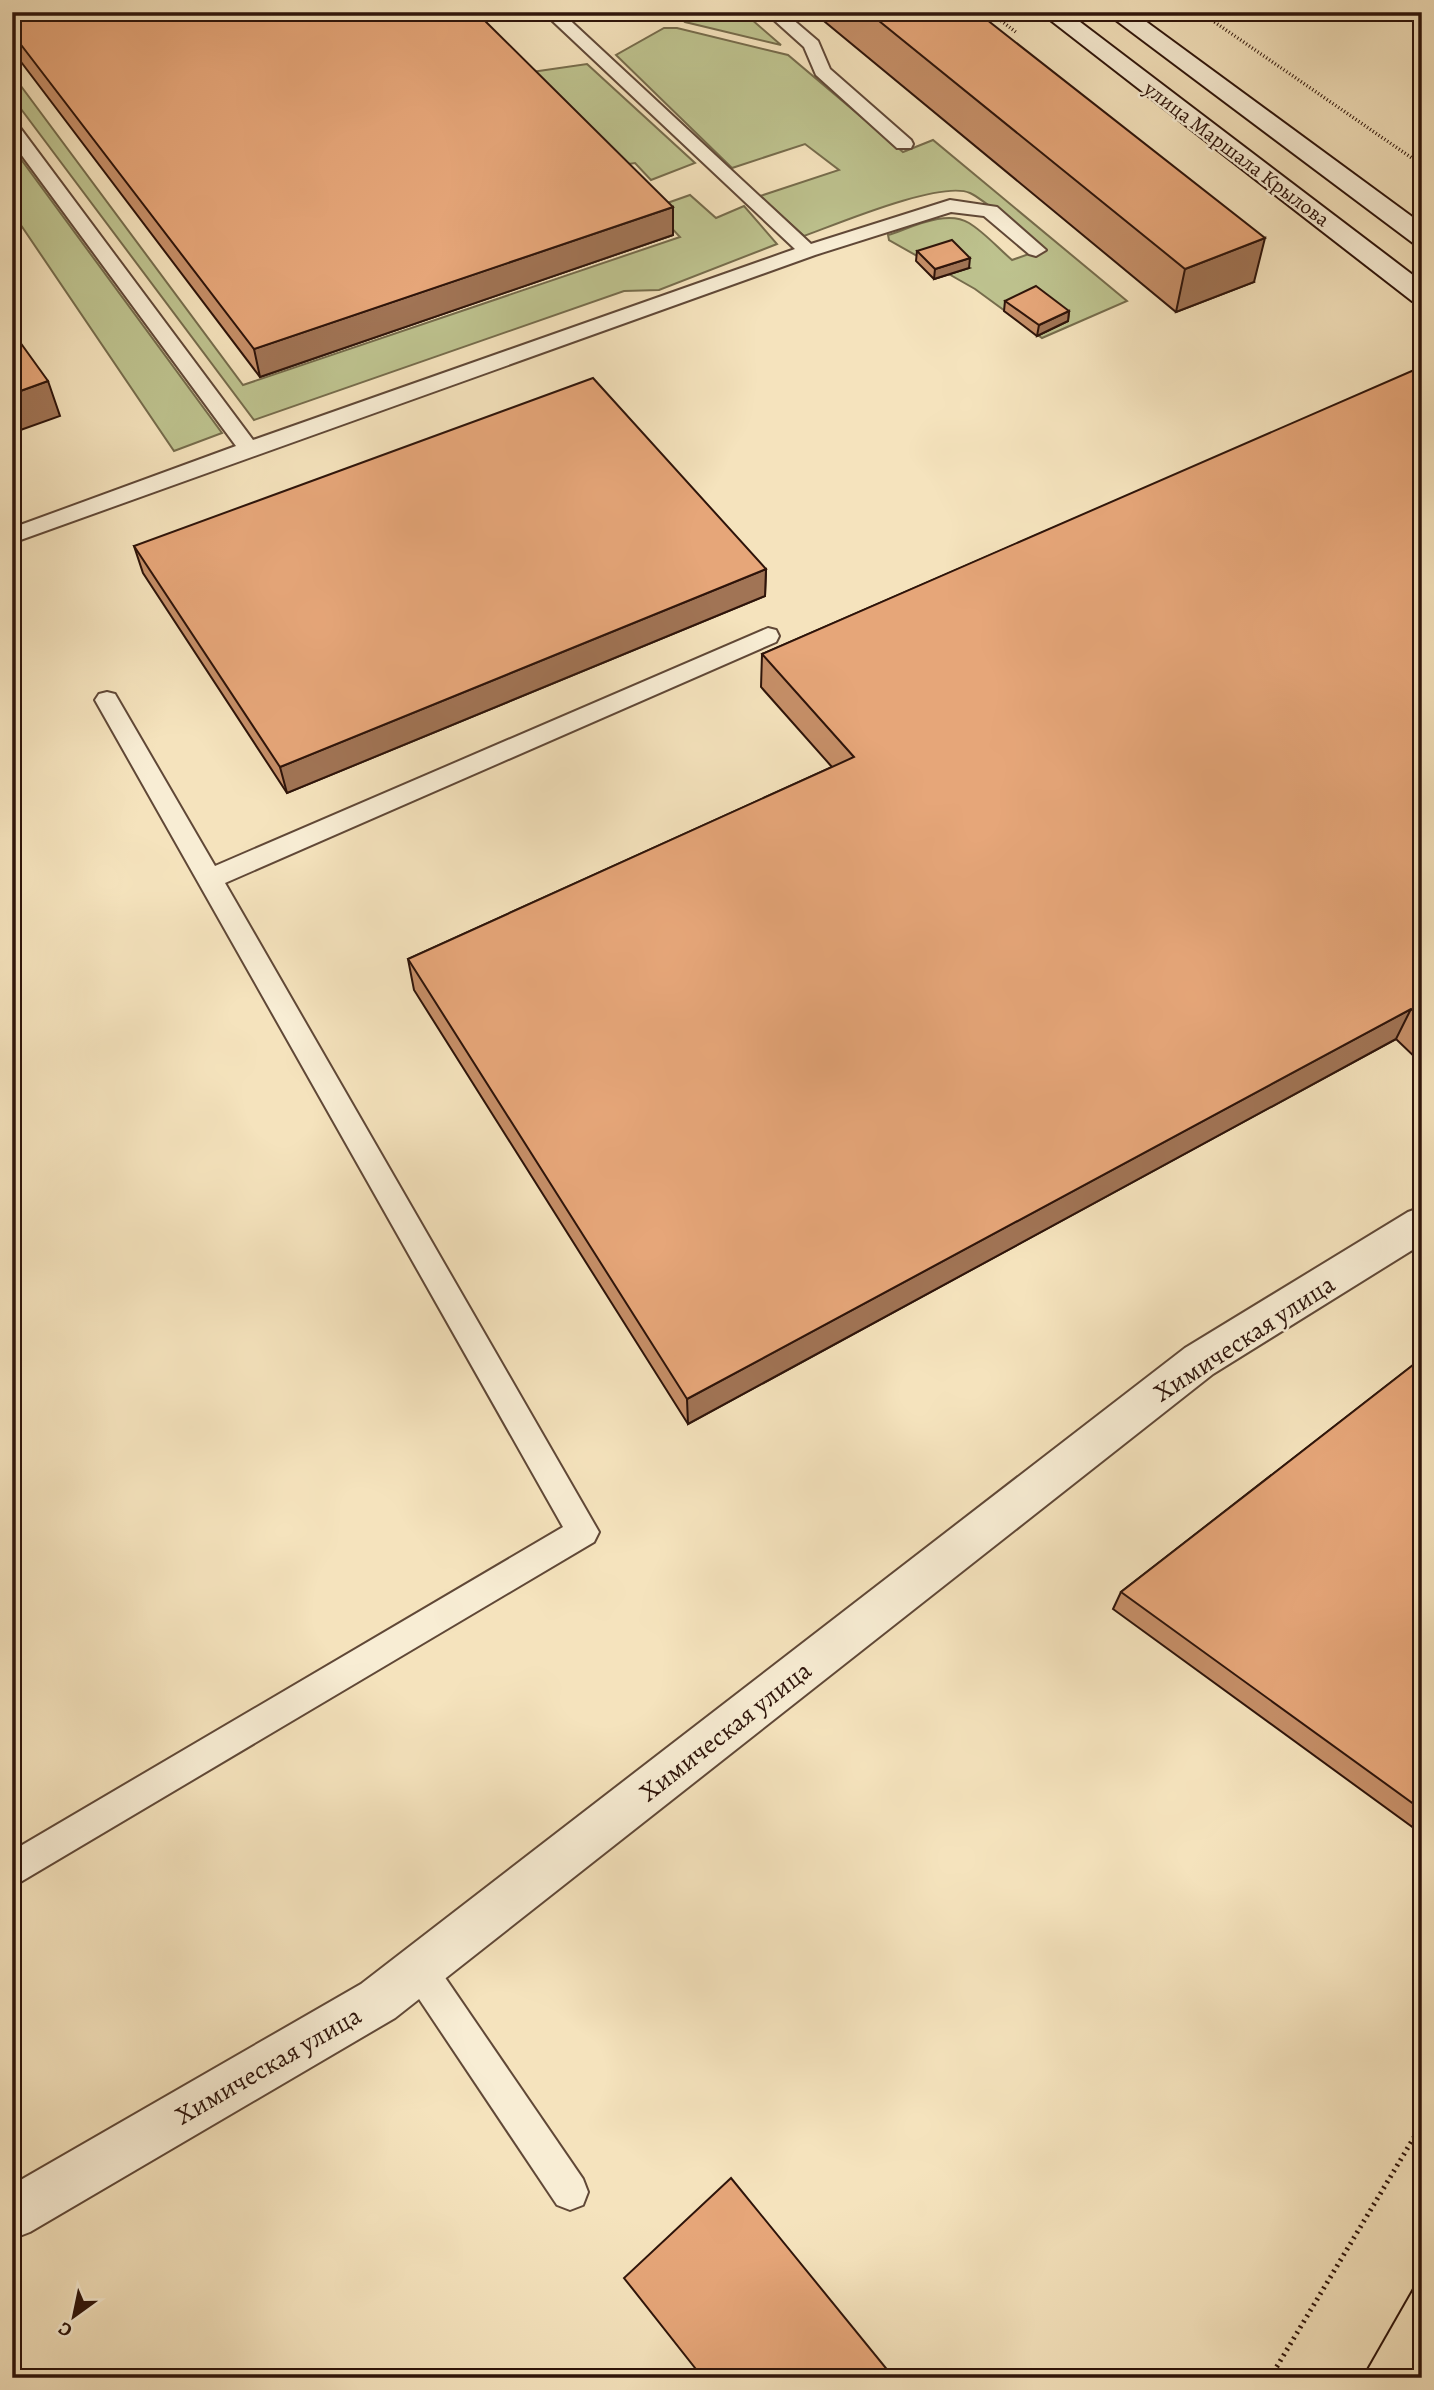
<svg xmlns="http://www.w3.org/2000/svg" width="1434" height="2390" viewBox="0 0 1434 2390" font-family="Alegreya,serif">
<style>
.green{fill:#bec38f;stroke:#766c4c;stroke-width:2}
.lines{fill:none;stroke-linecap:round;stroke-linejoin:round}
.service-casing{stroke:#604837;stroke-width:4}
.minor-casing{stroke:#604837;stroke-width:4}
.secondary-casing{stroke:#2e140a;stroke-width:4}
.path-far1{stroke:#2e140a;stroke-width:3.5;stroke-dasharray:1 2.5;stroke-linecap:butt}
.path{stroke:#2e140a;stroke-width:5;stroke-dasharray:2 4.5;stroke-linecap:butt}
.service{fill:#f8edd4;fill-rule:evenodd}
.minor{fill:#f8edd4;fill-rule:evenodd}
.secondary{fill:#f8edd4;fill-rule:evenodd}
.tram{stroke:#2e140a;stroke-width:2}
.wall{fill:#c68f68;stroke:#2e140a;stroke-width:2}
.shaded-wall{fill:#a17455;stroke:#2e140a;stroke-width:2}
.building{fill:#e6a679;stroke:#2e140a;stroke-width:2}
.labels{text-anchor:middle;stroke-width:5;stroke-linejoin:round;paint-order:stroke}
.far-street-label{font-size:21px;fill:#2e140a;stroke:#f8edd4}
.street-label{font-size:26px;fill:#2e140a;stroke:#f8edd4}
</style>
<rect width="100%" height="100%" fill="#f5e3bd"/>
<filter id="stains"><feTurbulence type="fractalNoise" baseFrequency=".00286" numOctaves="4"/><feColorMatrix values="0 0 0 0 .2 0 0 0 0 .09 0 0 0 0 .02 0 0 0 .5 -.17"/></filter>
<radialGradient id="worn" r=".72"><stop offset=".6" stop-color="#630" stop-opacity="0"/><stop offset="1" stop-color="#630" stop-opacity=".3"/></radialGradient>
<!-- green -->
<g class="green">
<polygon points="673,12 743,12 781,45 685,22"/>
<path d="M664 28H677L788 55 903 152 933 140 1127 301 1042 338 975 289 889 240 888 235C911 228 946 209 969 223 984 232 998 248 1012 260L1043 249C1030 238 983 199 970 193 941 180 837 224 804 236L760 196 839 170 805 144 732 168 616 55Z"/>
<polygon points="587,64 695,163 651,180 635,163 621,165 525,73"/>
<polygon points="12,74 243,385 680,237 653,208 690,195 716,218 744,206 777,244 659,290 624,291 254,420 12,97"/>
<polygon points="12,147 222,433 174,451 12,212"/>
</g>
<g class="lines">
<defs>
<g id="service">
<polygon points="543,12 561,12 811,244 950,200 997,207 1046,250 1036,256 1029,254 984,216 951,212 815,255 12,543 12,528 236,446 12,142 12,124 18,125 253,440 795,249"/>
<polygon points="765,12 784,12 818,41 830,69 911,140 913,144 911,148 897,148 816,75 804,47"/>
<polygon points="768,628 776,630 779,636 776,642 225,883 599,1532 594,1542 12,1887 12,1851 563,1527 95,700 99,694 107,692 115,694 215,866"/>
<polygon points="419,1952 431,1957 583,2179 588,2192 583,2205 570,2210 557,2205 407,1981 402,1969 407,1957"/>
</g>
<polygon id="minor" points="1422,1207 1422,1244 1213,1374 395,2018 30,2232 12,2239 12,2185 361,1984 1185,1348 1408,1212"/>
<g id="secondary">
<polygon points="1040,12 1067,12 1422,282 1422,303 1412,301"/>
<polygon points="1105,12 1133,12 1422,224 1422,245 1413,243"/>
</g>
</defs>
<!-- service casing -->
<use href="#service" class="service-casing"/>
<!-- minor casing -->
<use href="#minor" class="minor-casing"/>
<!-- secondary casing -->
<use href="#secondary" class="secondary-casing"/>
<!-- path-far1 -->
<g class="path-far1">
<polyline points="990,12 1017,33"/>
<polyline points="1200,12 1422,165"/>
</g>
<!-- path -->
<polyline class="path" points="1270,2378 1422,2124"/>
<!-- service -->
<use href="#service" class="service"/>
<!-- minor -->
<use href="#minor" class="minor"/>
<!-- secondary -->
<use href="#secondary" class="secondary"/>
<!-- tram -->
<polyline class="tram" points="1362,2378 1422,2273"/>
</g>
<!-- wall -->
<g class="wall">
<polygon points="12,12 673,207 673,235 260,377 12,50"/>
<polygon points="813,12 977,12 1254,282 1176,312"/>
<polygon points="917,251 969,268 934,279 916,261"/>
<polygon points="1005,301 1069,311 1068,321 1037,336 1004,311"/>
<polygon points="1422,368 1422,1064 1396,1039 688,1424 414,990 408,959 832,767 761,687 762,654"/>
<polygon points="134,546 766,569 765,596 287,793 143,573"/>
<polygon points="1422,1358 1422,1834 1113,1609 1121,1592"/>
</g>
<!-- shaded-wall -->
<g class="shaded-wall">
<polygon points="673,207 673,235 260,377 254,349"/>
<polygon points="1265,238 1254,282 1176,312 1185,269"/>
<polygon points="970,258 969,268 934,279 935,269"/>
<polygon points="1069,311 1068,321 1037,336 1039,325"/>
<polygon points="48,381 60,416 12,433 12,394"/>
<polygon points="12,511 17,524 12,525"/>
<polygon points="766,569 765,596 287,793 280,767"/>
<polygon points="1411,1009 1396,1039 688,1424 687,1399"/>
</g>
<!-- building -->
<g class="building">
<polygon points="12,12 476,12 673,207 254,349 12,33"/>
<polygon points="868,12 977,12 1265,238 1185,269"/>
<polygon points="952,240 970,258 935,269 917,251"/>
<polygon points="1036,286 1069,311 1039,325 1005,301"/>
<polygon points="12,331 48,381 12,394"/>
<polygon points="1421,367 1422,368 1422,1019 1411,1009 687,1399 408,959 854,757 762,654"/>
<polygon points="593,378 766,569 280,767 134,546"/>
<polygon points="1422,1358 1422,1810 1121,1592"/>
<polygon points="731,2178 894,2378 703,2378 624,2278"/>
</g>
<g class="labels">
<!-- far-street labels -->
<g class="far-street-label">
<text transform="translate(1237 154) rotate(37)" y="7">улица Маршала Крылова</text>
</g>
<!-- street labels -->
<g class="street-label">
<text transform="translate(1244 1338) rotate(-33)" y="9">Химическая улица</text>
<text transform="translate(725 1731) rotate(-38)" y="9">Химическая улица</text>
<text transform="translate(268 2065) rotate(-30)" y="9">Химическая улица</text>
</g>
</g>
<!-- margin -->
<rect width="1434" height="2390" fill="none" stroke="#f5e3bd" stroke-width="42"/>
<rect x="14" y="14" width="1406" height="2362" fill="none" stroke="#2e140a" stroke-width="3.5"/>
<rect x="21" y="21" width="1392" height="2348" fill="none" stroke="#2e140a" stroke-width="2"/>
<!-- north arrow -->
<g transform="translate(74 2316) rotate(213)" stroke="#f8edd4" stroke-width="5" paint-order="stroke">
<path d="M0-5L12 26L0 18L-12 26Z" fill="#2e140a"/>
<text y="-10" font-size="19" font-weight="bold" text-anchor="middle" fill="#2e140a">С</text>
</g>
<rect width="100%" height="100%" filter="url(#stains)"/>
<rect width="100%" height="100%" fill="url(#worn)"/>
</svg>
